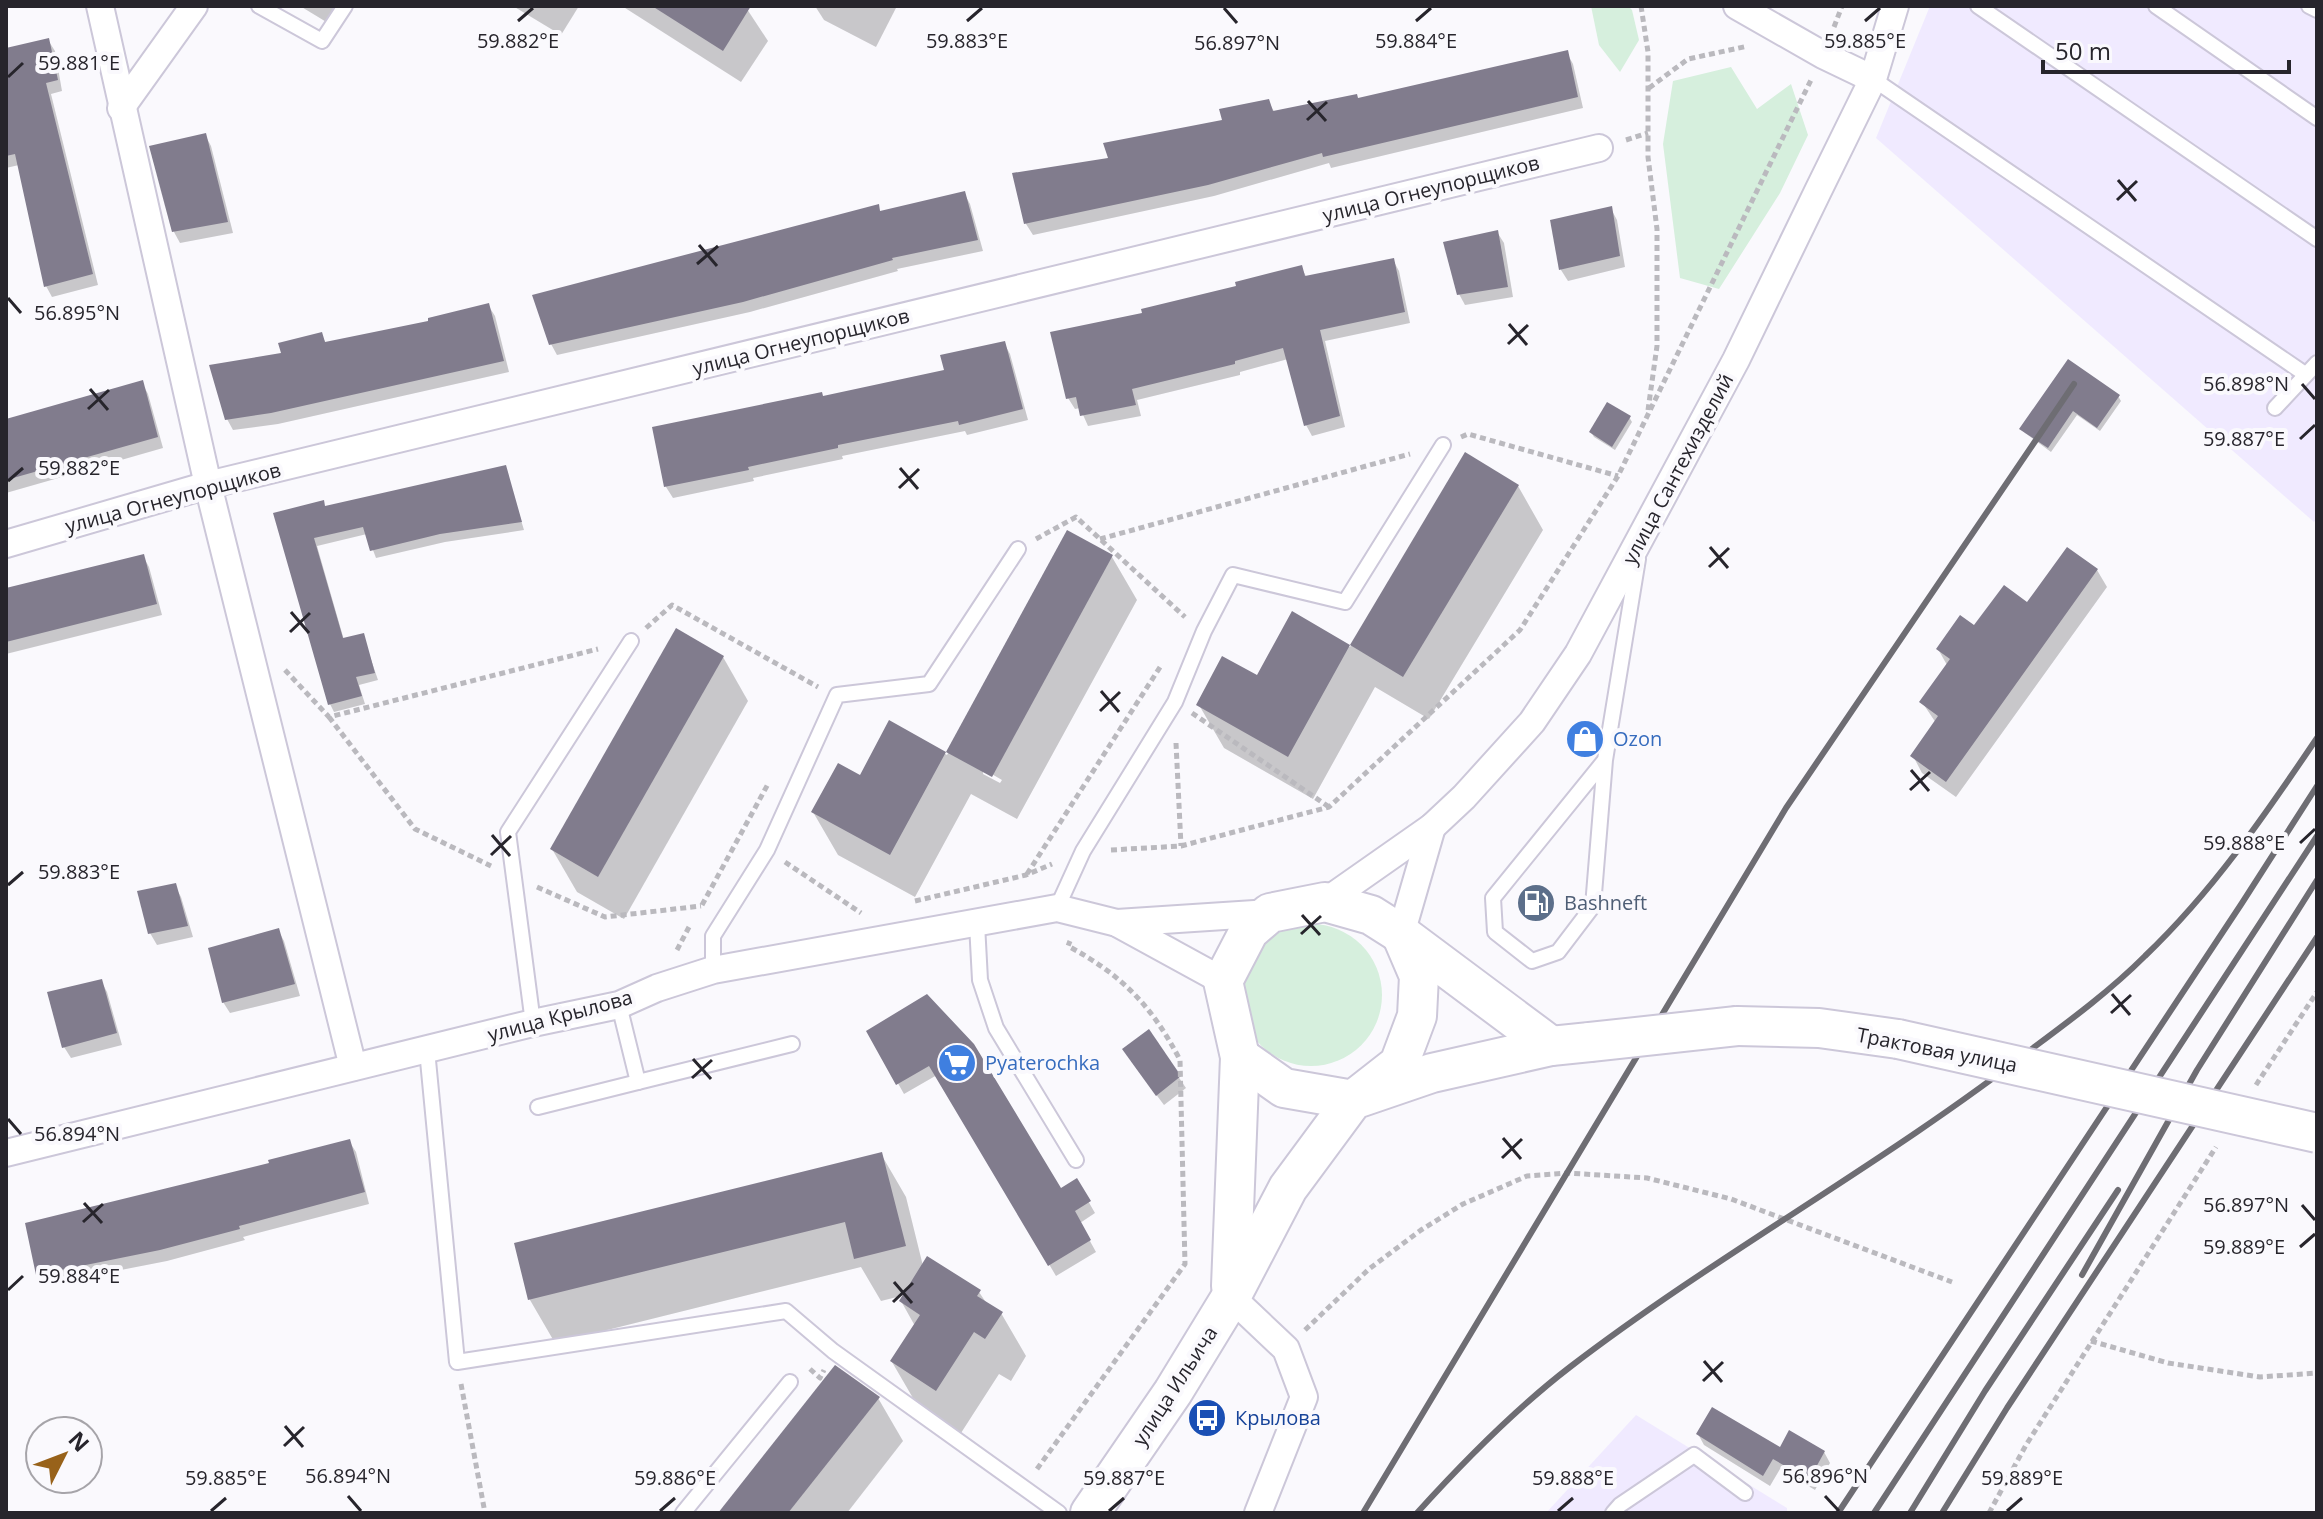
<svg xmlns="http://www.w3.org/2000/svg" width="2323" height="1519" viewBox="0 0 2323 1519" font-family="'Open Sans',sans-serif">
<style>
.built{fill:#f0eaff}
.green{fill:#d6efdd}
.shadow{fill:#0003;fill-rule:evenodd}
.building{fill:#817c8d}
.lines{fill:none;stroke-linecap:round;stroke-linejoin:round}
.lane-casing{stroke:#ccc7d9;stroke-width:18}
.street-casing{stroke:#ccc7d9;stroke-width:30}
.secondary-casing{stroke:#ccc7d9;stroke-width:42}
.path{stroke:#bab9be;stroke-width:5;stroke-dasharray:6 4;stroke-linecap:butt}
.lane{stroke:#fff;stroke-width:14}
.street{stroke:#fff;stroke-width:26}
.secondary{stroke:#fff;stroke-width:38}
.rail{stroke:#6e6d73;stroke-width:6}
.secondary-bridge-casing{stroke:#ccc7d9;stroke-width:42;stroke-linecap:butt}
.secondary-bridge{stroke:#fff;stroke-width:38}
.ticks{fill:none;stroke:#27252c;stroke-width:3}
.labels{text-anchor:middle;stroke-width:8;stroke-linejoin:round;paint-order:stroke}
.street-label{font-size:20px;fill:#27252c;stroke:#faf9fd}
.shop-label{font-size:20px;fill:#366cbe;stroke:#faf9fd;text-anchor:start}
.service-label{font-size:20px;fill:#4e5e75;stroke:#faf9fd;text-anchor:start}
.transit-label{font-size:20px;fill:#164399;stroke:#faf9fd;text-anchor:start}
.ticks-label{font-size:20px;text-anchor:middle;fill:#27252c;stroke:#faf9fd;stroke-width:8;stroke-linejoin:round;paint-order:stroke}
</style>
<rect width="100%" height="100%" fill="#faf9fd"/>
<!-- built -->
<g class="built">
<polygon points="1930,6 2317,6 2317,518 2314,522 1876,138"/>
<polygon points="1636,1415 1787,1508 1787,1513 1546,1513"/>
</g>
<!-- green -->
<g class="green">
<polygon points="1591,6 1628,6 1632,10 1639,40 1620,72 1599,45"/>
<polygon points="1731,67 1757,109 1791,84 1808,135 1780,193 1719,289 1680,278 1663,144 1673,81"/>
<circle cx="1311" cy="995" r="71"/>
</g>
<!-- shadow -->
<g class="shadow">
<polygon points="300,6 338,6 328,23"/>
<polygon points="513,6 579,6 561,35"/>
<polygon points="622,6 745,6 768,41 741,82"/>
<polygon points="815,6 897,6 876,47 824,20"/>
<polygon points="48,40 55,51 62,91 51,94 98,285 52,297 46,286 19,165 6,168 6,50"/>
<polygon points="1567,53 1573,64 1583,108 1331,168 1329,163 1214,196 1033,235 1026,224 1015,175 1110,159 1224,122 1268,101 1275,113 1359,100"/>
<polygon points="205,135 211,146 233,233 180,243 174,232"/>
<polygon points="964,193 970,204 983,251 897,269 898,271 750,312 557,355 551,344 878,207 881,213"/>
<polygon points="1611,209 1617,220 1625,267 1568,281 1561,270 1552,221"/>
<polygon points="1497,232 1504,243 1513,297 1465,305 1459,294"/>
<polygon points="1393,260 1399,271 1410,323 1325,341 1345,427 1312,436 1306,425 1288,359 1240,372 1240,375 1137,400 1141,416 1088,426 1080,408 1075,409 1068,398 1145,314 1301,267 1307,278"/>
<polygon points="488,305 495,316 509,372 278,424 233,430 227,419 321,335 326,343 431,323"/>
<polygon points="1004,343 1010,354 1028,420 967,435 965,431 842,456 843,459 753,478 754,481 673,498 666,487 654,428 823,398 946,371"/>
<polygon points="2068,362 2118,396 2121,401 2100,431 2077,415 2051,452 2025,433 2022,429"/>
<polygon points="142,383 148,394 163,448 6,493 6,421"/>
<polygon points="1629,417 1632,422 1615,450 1594,437 1591,432"/>
<polygon points="1466,455 1518,486 1543,530 1429,719 1375,687 1313,799 1224,748 1199,705 1258,677 1293,614 1350,647"/>
<polygon points="505,467 524,530 445,542 376,558 367,534 317,546 344,640 363,636 378,680 359,685 365,704 334,712 330,704 276,515 326,508"/>
<path d="M1068 533 1112 557 1137 600 1017 819 971 794 915 897 838 855 813 812 860 777 890 723 947 755ZM983 769 1002 780 1000 783 983 774Z"/>
<polygon points="143,556 149,567 162,615 6,654 6,591"/>
<polygon points="2097,570 2107,587 1956,797 1922,773 1913,756 1936,723 1922,702 1947,665 1938,649 1975,628"/>
<polygon points="723,657 748,701 624,919 577,892 552,849"/>
<polygon points="175,886 181,897 193,937 157,945 150,933"/>
<polygon points="278,930 284,941 300,996 230,1013 223,1002"/>
<polygon points="101,981 107,992 122,1045 71,1058 64,1047"/>
<polygon points="869,1032 972,1045 1060,1190 1076,1180 1095,1213 1080,1223 1096,1252 1056,1276 937,1075 904,1094"/>
<polygon points="1148,1032 1186,1088 1164,1105 1131,1061"/>
<polygon points="349,1141 356,1152 369,1204 243,1237 245,1240 167,1261 44,1285 38,1274 271,1164"/>
<polygon points="881,1154 906,1197 923,1266 979,1292 987,1304 1001,1313 1026,1356 1011,1381 999,1374 961,1433 917,1405 892,1362 915,1326 901,1301 905,1295 881,1301 861,1267 555,1343 530,1300 516,1244"/>
<polygon points="878,1398 903,1441 847,1513 720,1513"/>
<polygon points="1698,1434 1780,1450 1824,1452 1830,1463 1815,1490 1780,1469 1770,1486 1704,1445"/>
</g>
<!-- building -->
<g class="building">
<polygon points="652,6 751,6 723,51"/>
<polygon points="49,38 58,80 46,83 93,274 44,287 15,154 6,156 6,48"/>
<polygon points="1568,50 1578,97 1323,157 1322,153 1208,185 1024,224 1012,173 1108,158 1103,143 1222,120 1219,109 1269,99 1273,111 1357,94 1358,98"/>
<polygon points="206,133 228,222 172,232 149,146"/>
<polygon points="965,191 978,240 892,258 893,260 743,302 549,345 532,295 879,204 880,211"/>
<polygon points="1612,206 1620,256 1559,270 1550,220"/>
<polygon points="1498,230 1508,287 1457,295 1443,242"/>
<polygon points="1394,258 1405,312 1320,330 1340,416 1304,426 1283,348 1235,361 1235,364 1132,389 1136,405 1080,416 1076,397 1066,399 1050,332 1142,313 1141,309 1236,286 1235,282 1302,265 1305,276"/>
<polygon points="489,303 504,361 271,413 225,420 209,365 281,353 278,343 322,332 325,342 428,321 428,318"/>
<polygon points="1005,341 1023,409 959,425 958,421 838,445 838,448 748,467 749,470 664,487 652,427 822,392 823,396 944,370 940,355"/>
<polygon points="2068,359 2120,395 2097,428 2073,411 2048,448 2019,429"/>
<polygon points="143,380 158,437 6,480 6,419"/>
<polygon points="1607,402 1631,416 1612,447 1589,432"/>
<polygon points="1465,452 1519,485 1403,677 1350,645"/>
<polygon points="506,465 522,522 440,534 370,551 363,527 314,538 343,638 364,633 375,673 356,677 362,696 328,705 273,513 324,500 325,506"/>
<polygon points="1067,530 1113,555 992,777 946,752"/>
<polygon points="2067,547 2098,569 1946,782 1910,756 1938,716 1919,702 1950,659 1936,649 1960,615 1974,625 2004,585 2027,602"/>
<polygon points="144,554 157,604 6,642 6,588"/>
<polygon points="1292,611 1350,645 1288,757 1196,705 1222,656 1257,675"/>
<polygon points="676,628 724,656 598,877 550,849"/>
<polygon points="889,720 946,752 890,855 811,812 838,763 860,775"/>
<polygon points="176,883 188,926 148,934 137,891"/>
<polygon points="279,928 295,984 222,1003 208,948"/>
<polygon points="102,979 117,1033 62,1048 47,992"/>
<polygon points="927,994 974,1044 1061,1188 1077,1178 1091,1201 1075,1211 1091,1240 1048,1266 929,1066 896,1085 866,1031"/>
<polygon points="1149,1029 1181,1076 1156,1096 1122,1049"/>
<polygon points="350,1139 365,1192 239,1226 240,1229 160,1250 36,1275 25,1223 269,1163 268,1160"/>
<polygon points="882,1152 906,1246 854,1259 845,1222 528,1300 514,1243"/>
<polygon points="927,1256 981,1290 977,1296 1003,1312 985,1339 974,1332 936,1391 890,1361 920,1315 899,1301"/>
<polygon points="835,1365 880,1397 788,1513 718,1513"/>
<polygon points="1712,1407 1780,1447 1789,1430 1825,1451 1809,1480 1773,1459 1763,1476 1696,1434"/>
</g>
<g class="lines">
<defs>
<g id="lane">
<polyline points="259,6 322,41 345,6"/>
<polyline points="1978,6 2317,239"/>
<polyline points="2156,6 2317,118"/>
<polyline points="2309,6 2317,10"/>
<polyline points="1873,79 2305,374"/>
<polyline points="2275,408 2317,363"/>
<polyline points="1605,760 1493,898 1495,932 1532,961 1558,952 1593,906 1605,760 1638,559"/>
<polyline points="1057,908 1083,851 1175,702 1204,631 1233,575 1345,602 1443,445"/>
<polyline points="977,924 980,980 996,1028 1076,1160"/>
<polyline points="713,970 713,936 767,850 837,695 929,684 1018,549"/>
<polyline points="619,1005 638,1082 792,1044"/>
<polyline points="533,1023 508,832 631,641"/>
<polyline points="427,1050 457,1362 786,1311 833,1351 1059,1513"/>
<polyline points="538,1107 638,1082"/>
<polyline points="683,1513 790,1382"/>
<polyline points="1613,1513 1620,1505 1694,1455 1745,1493"/>
</g>
<g id="street">
<polyline points="100,6 208,485 353,1067"/>
<polyline points="1737,6 1823,55 1873,79"/>
<polyline points="121,108 194,6"/>
<polyline points="6,544 208,485 1599,148"/>
<polyline points="1325,902 1432,827 1464,797 1532,722 1578,654 1736,360 1818,191 1873,79 1895,6"/>
<polyline points="1117,923 1270,913"/>
<polyline points="1401,934 1432,827"/>
<polyline points="6,1153 533,1023 619,1005 657,988 713,970 1057,908 1117,923 1223,981"/>
<polyline points="1231,1297 1286,1349 1304,1397 1258,1513"/>
</g>
<g id="secondary">
<polyline points="1737,1026 1819,1028 1898,1039"/>
<polyline points="1240,1057 1284,1088 1353,1100 1399,1064 1417,1016 1419,976 1401,934"/>
<polyline points="1231,1286 1240,1057 1223,981 1249,931 1270,913 1325,902 1371,915 1401,934 1551,1046"/>
<polyline points="1090,1513 1173,1392 1231,1297 1288,1188 1353,1100 1432,1073 1551,1046 1590,1042"/>
</g>
</defs>
<!-- lane casing -->
<use href="#lane" class="lane-casing"/>
<!-- street casing -->
<use href="#street" class="street-casing"/>
<!-- secondary casing -->
<use href="#secondary" class="secondary-casing"/>
<!-- path -->
<g class="path">
<polyline points="1641,6 1648,52 1648,157 1657,229 1657,346 1648,410"/>
<polyline points="1834,27 1842,6"/>
<polyline points="1649,88 1688,59 1748,46"/>
<polyline points="1626,140 1648,133"/>
<polyline points="1461,437 1468,434 1618,476"/>
<polyline points="1036,539 1076,517 1185,617"/>
<polyline points="1100,539 1410,454"/>
<polyline points="646,628 672,605 818,687"/>
<polyline points="285,670 329,717 598,649"/>
<polyline points="1192,713 1329,807"/>
<polyline points="329,717 415,829 491,866"/>
<polyline points="1176,743 1181,846"/>
<polyline points="1111,850 1181,846 1329,807 1520,630 1618,476 1811,80"/>
<polyline points="785,862 861,913"/>
<polyline points="1027,874 1162,664"/>
<polyline points="537,887 605,917 701,906"/>
<polyline points="915,901 1026,875 1052,864"/>
<polyline points="702,905 768,784"/>
<polyline points="677,950 689,927"/>
<polyline points="2256,1085 2317,992"/>
<polyline points="1305,1330 1369,1269 1421,1230 1463,1204 1527,1176 1567,1173 1647,1178 1731,1199 1952,1282"/>
<polyline points="2091,1341 2168,1363 2260,1377 2317,1373"/>
<polyline points="810,1369 820,1378 824,1370"/>
<polyline points="461,1384 485,1513"/>
<path d="M1037 1469 1185 1264 1180 1060C1152 1006 1122 975 1068 946L1070 941"/>
<polyline points="1989,1513 2026,1445 2216,1147"/>
</g>
<!-- lane -->
<use href="#lane" class="lane"/>
<!-- street -->
<use href="#street" class="street"/>
<!-- secondary -->
<use href="#secondary" class="secondary"/>
<!-- rail -->
<g class="rail">
<polyline points="2082,1275 2197,1070 2317,880"/>
<polyline points="1363,1513 1786,808 2074,384"/>
<path d="M1417 1513C1464 1461 1514 1410 1570 1367 1719 1253 1885 1163 2033 1048 2072 1019 2111 990 2145 956 2213 891 2265 815 2317 738"/>
<polyline points="1838,1513 2242,903 2317,786"/>
<polyline points="1874,1513 2317,836"/>
<polyline points="1910,1513 1985,1391 2118,1190"/>
<polyline points="1942,1513 2007,1408 2317,937"/>
</g>
<defs>
<g id="secondary-bridge">
<polyline points="1898,1039 2317,1133"/>
<polyline points="1590,1042 1737,1026"/>
</g>
</defs>
<!-- secondary-bridge casing -->
<use href="#secondary-bridge" class="secondary-bridge-casing"/>
<!-- secondary-bridge -->
<use href="#secondary-bridge" class="secondary-bridge"/>
</g>
<!-- ticks -->
<path class="ticks" d="M1224 8 1237 23M518 21 533 8M967 21 982 8M1416 21 1431 8M1865 21 1880 8M8 77 23 63M1308 101 1326 121M1307 120 1327 102M2118 180 2136 201M2117 200 2137 181M699 245 717 266M697 264 718 246M8 298 21 313M1509 324 1527 345M1508 344 1528 325M2302 384 2315 399M90 389 108 410M88 409 109 390M2300 439 2315 425M900 468 918 489M8 481 23 468M899 488 919 469M1710 547 1728 568M1709 567 1729 548M291 612 309 633M290 632 310 613M1101 691 1119 712M1100 711 1120 692M1911 770 1929 791M1910 790 1930 772M492 835 510 856M2300 843 2315 829M491 855 511 836M8 885 23 872M1302 915 1320 935M1301 934 1321 916M2112 994 2130 1015M2111 1013 2131 995M693 1059 711 1079M692 1078 712 1060M8 1119 21 1134M1503 1138 1521 1159M1502 1158 1522 1139M84 1203 102 1223M2302 1205 2315 1220M83 1222 103 1204M2300 1247 2315 1234M894 1282 912 1303M8 1290 23 1276M893 1302 913 1283M1704 1361 1722 1382M1703 1381 1723 1362M285 1426 303 1447M284 1446 304 1427M348 1496 361 1511M1825 1496 1839 1511M211 1511 226 1498M660 1511 675 1498M1109 1511 1124 1498M1558 1511 1573 1498M2007 1511 2022 1498"/>
<!-- icons -->
<defs>
<symbol id="shop-disc" viewBox="-11 -11 22 22"><circle r="9.5" fill="#3f7fe0" stroke="#faf9fd"/><path d="M-5-2.5h2.3a2.7 3.5 0 0 1 5.4 0H5L5.5 6h-11ZM-1.5-2.5h3a1.5 2.3 0 0 0-3 0Z" fill="#fff"/></symbol>
<symbol id="fuel-disc" viewBox="-11 -11 22 22"><circle r="9.5" fill="#5c6f8a" stroke="#faf9fd"/><path d="M-5.5-6h7V0h2V4h1.3V-2.5L3-4.5l.8-.8L6-3V5H2.5V1h-1V6h-7ZM-4.2-4.7v3.2H.2V-4.7Z" fill="#fff"/></symbol>
<symbol id="supermarket-disc" viewBox="-11 -11 22 22"><circle r="9.5" fill="#3f7fe0" stroke="#faf9fd"/><path d="M-6-5.5h2.5l.6 2H6L4.5 2H-2.5L-4.4-4H-6ZM-1.5 3.2a1.3 1.3 0 1 0 .1 0ZM3 3.2a1.3 1.3 0 1 0 .1 0Z" fill="#fff"/></symbol>
<symbol id="bus-disc" viewBox="-11 -11 22 22"><circle r="9.5" fill="#1a4fb4" stroke="#faf9fd"/><path d="M-5-6H5V4H4V6H2V4H-2V6H-4V4H-5ZM-3.5-4V0h7V-4ZM-3.5 1.2v1.5H-2V1.2ZM2 1.2v1.5H3.5V1.2Z" fill="#fff"/></symbol>
</defs>
<g fill-rule="evenodd">
<use href="#shop-disc" x="1563" y="717" width="44" height="44"/>
<use href="#fuel-disc" x="1514" y="881" width="44" height="44"/>
<use href="#supermarket-disc" x="935" y="1041" width="44" height="44"/>
<use href="#bus-disc" x="1185" y="1396" width="44" height="44"/>
</g>
<g class="labels">
<!-- street labels -->
<g class="street-label">
<text transform="translate(1431 189) rotate(-14)" y="7">улица Огнеупорщиков</text>
<text transform="translate(801 342) rotate(-14)" y="7">улица Огнеупорщиков</text>
<text transform="translate(1678 469) rotate(-62)" y="7">улица Сантехизделий</text>
<text transform="translate(173 498) rotate(-15)" y="7">улица Огнеупорщиков</text>
<text transform="translate(560 1016) rotate(-15)" y="7">улица Крылова</text>
<text transform="translate(1937 1050) rotate(11)" y="7">Трактовая улица</text>
<text transform="translate(1175 1386) rotate(-57)" y="7">улица Ильича</text>
</g>
<!-- shop labels -->
<g class="shop-label">
<text x="1613" y="746">Ozon</text>
<text x="985" y="1070">Pyaterochka</text>
</g>
<!-- service labels -->
<g class="service-label">
<text x="1564" y="910">Bashneft</text>
</g>
<!-- transit labels -->
<g class="transit-label">
<text x="1235" y="1425">Крылова</text>
</g>
</g>
<g class="ticks-label">
<text x="518" y="48">59.882°E</text>
<text x="967" y="48">59.883°E</text>
<text x="1416" y="48">59.884°E</text>
<text x="1865" y="48">59.885°E</text>
<text x="1237" y="50">56.897°N</text>
<text x="79" y="70">59.881°E</text>
<text x="77" y="320">56.895°N</text>
<text x="2246" y="391">56.898°N</text>
<text x="2244" y="446">59.887°E</text>
<text x="79" y="475">59.882°E</text>
<text x="2244" y="850">59.888°E</text>
<text x="79" y="879">59.883°E</text>
<text x="77" y="1141">56.894°N</text>
<text x="2246" y="1212">56.897°N</text>
<text x="2244" y="1254">59.889°E</text>
<text x="79" y="1283">59.884°E</text>
<text x="348" y="1483">56.894°N</text>
<text x="1825" y="1483">56.896°N</text>
<text x="226" y="1485">59.885°E</text>
<text x="675" y="1485">59.886°E</text>
<text x="1124" y="1485">59.887°E</text>
<text x="1573" y="1485">59.888°E</text>
<text x="2022" y="1485">59.889°E</text>
</g>
<!-- border -->
<rect width="2323" height="1519" fill="none" stroke="#27252c" stroke-width="16"/>
<!-- north arrow -->
<g transform="translate(64 1455) rotate(48)"><circle r="38" fill="#faf9fd" stroke="#a6a4a9" stroke-width="2"/>
<path d="M0-6L14 30L0 20L-14 30Z" fill="#98621a"/>
<text y="-12" font-size="22" font-weight="bold" text-anchor="middle" fill="#27252c">N</text>
</g>
<!-- scale -->
<path d="M2043 60v12h246v-12" fill="none" stroke="#27252c" stroke-width="4"/>
<text x="2055" y="60" font-size="24" fill="#27252c" stroke="#faf9fd" stroke-width="6" paint-order="stroke">50 m</text>
</svg>
